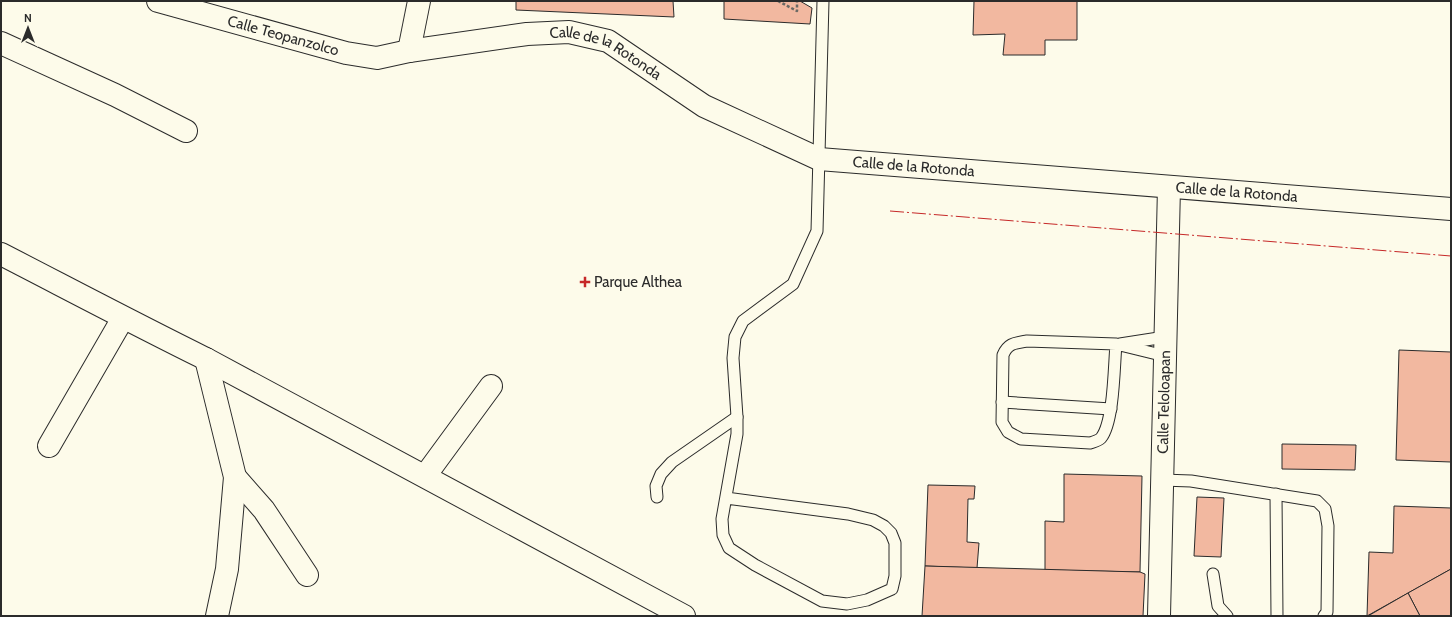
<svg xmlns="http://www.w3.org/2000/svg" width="1452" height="617" viewBox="0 0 1452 617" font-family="Cabin,sans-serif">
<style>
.building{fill:#f2b8a0;stroke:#2b2b2b}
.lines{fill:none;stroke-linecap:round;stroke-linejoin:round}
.lane-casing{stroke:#2b2b2b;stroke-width:13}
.street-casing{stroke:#2b2b2b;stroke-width:24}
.path{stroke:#6a6964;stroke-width:2.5;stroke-dasharray:3 2;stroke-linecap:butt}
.lane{stroke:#fdfbea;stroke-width:11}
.street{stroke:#fdfbea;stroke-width:22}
.power{stroke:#c62828;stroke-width:1;stroke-dasharray:14 3 2 3;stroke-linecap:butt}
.poi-dot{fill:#c62828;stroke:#fdfbea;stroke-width:1.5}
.labels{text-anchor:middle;stroke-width:3;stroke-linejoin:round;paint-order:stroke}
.street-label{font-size:15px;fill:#2b2b2b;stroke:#fdfbea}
.poi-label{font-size:15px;fill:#2b2b2b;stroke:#fdfbea;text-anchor:start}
</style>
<rect width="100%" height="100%" fill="#fdfbea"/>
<!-- building -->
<g class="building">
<polygon points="516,1 673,1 674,17 516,10"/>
<polygon points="724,1 800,1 812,8 810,24 724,19"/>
<polygon points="974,1 1077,1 1077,40 1045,40 1045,55 1003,55 1005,34 973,35"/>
<polygon points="1399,350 1451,352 1451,462 1396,460"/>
<polygon points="1282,444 1356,445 1355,470 1282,469"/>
<polygon points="1064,474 1142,476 1140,572 1045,570 1045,521 1064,522"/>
<polygon points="928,485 975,486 974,499 968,499 967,542 979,543 977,568 925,566"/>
<polygon points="1197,497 1224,498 1221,557 1194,556"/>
<polygon points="1394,506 1451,508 1451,569 1367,616 1369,552 1393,553"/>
<polygon points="925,566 1140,572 1145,574 1143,616 922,616"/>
<polygon points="1451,569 1451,615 1449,616 1420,616 1408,593"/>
<polygon points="1408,593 1420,616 1368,616"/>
</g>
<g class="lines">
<defs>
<g id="lane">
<path d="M1116 344C1114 366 1114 422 1101 438 1098 441 1093 442 1090 443L1021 439 1008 432 1002 422 1003 355C1008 343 1015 343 1027 341L1116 344 1165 356"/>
<polyline points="1120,344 1165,337"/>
<polyline points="1002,402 1111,409"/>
<polyline points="1162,480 1191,481 1317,501 1325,509 1328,526 1327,612 1324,616"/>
<polyline points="1276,494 1277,616"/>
<polyline points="657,497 656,486 661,474 672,462 737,417"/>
<polyline points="726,498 848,514 873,520 884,526 891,533 895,543 895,576 892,589 867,600 847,604 822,601 755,565 729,548 723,535 722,519 737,434 737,417 733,358 735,337 743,321 793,284 817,231 823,1"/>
<polyline points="1213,574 1218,606 1227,616"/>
</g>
<g id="street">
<path id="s1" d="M158 1 346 53 377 58 409 51 527 34 569 32 608 41 704 106 819 159 1451 209"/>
<polyline points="1,43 115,95 186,131"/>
<polyline points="409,51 419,1"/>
<path d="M1 254C69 289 137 325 206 359L684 616"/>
<polyline points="206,359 235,477 227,569 217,616"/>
<polyline points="49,446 123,318"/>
<polyline points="425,476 491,386"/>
<polyline points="235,477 264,510 307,575"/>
<path id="s2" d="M1159 616 1169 187"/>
</g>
</defs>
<!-- lane casing -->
<use href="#lane" class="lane-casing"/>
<!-- street casing -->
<use href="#street" class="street-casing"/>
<!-- path -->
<polyline class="path" points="778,1 797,11 797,1"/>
<!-- lane -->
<use href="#lane" class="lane"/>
<!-- street -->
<use href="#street" class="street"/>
<!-- power -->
<polyline class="power" points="890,211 1451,256"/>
</g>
<!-- markers -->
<path class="poi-dot" d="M583 276h4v4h4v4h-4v4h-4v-4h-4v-4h4z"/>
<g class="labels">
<!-- street labels -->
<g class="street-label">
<text dy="5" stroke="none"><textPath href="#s1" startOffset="130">Calle Teopanzolco</textPath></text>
<text dy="5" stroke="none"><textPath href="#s1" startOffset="462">Calle de la Rotonda</textPath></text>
<text dy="5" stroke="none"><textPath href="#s1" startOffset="798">Calle de la Rotonda</textPath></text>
<text dy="5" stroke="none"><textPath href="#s1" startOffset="1122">Calle de la Rotonda</textPath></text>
<text dy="5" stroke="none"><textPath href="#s2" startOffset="214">Calle Teloloapan</textPath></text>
</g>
<!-- poi labels -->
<g class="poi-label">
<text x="594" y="287">Parque Althea</text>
</g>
</g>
<!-- border -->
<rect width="1452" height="617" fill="none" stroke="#2b2b2b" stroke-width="4"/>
<!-- north arrow -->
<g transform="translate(28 28)" stroke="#fdfbea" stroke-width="3" paint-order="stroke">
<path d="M0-3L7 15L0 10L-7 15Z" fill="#2b2b2b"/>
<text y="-6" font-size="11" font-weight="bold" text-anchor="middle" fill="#2b2b2b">N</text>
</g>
</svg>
